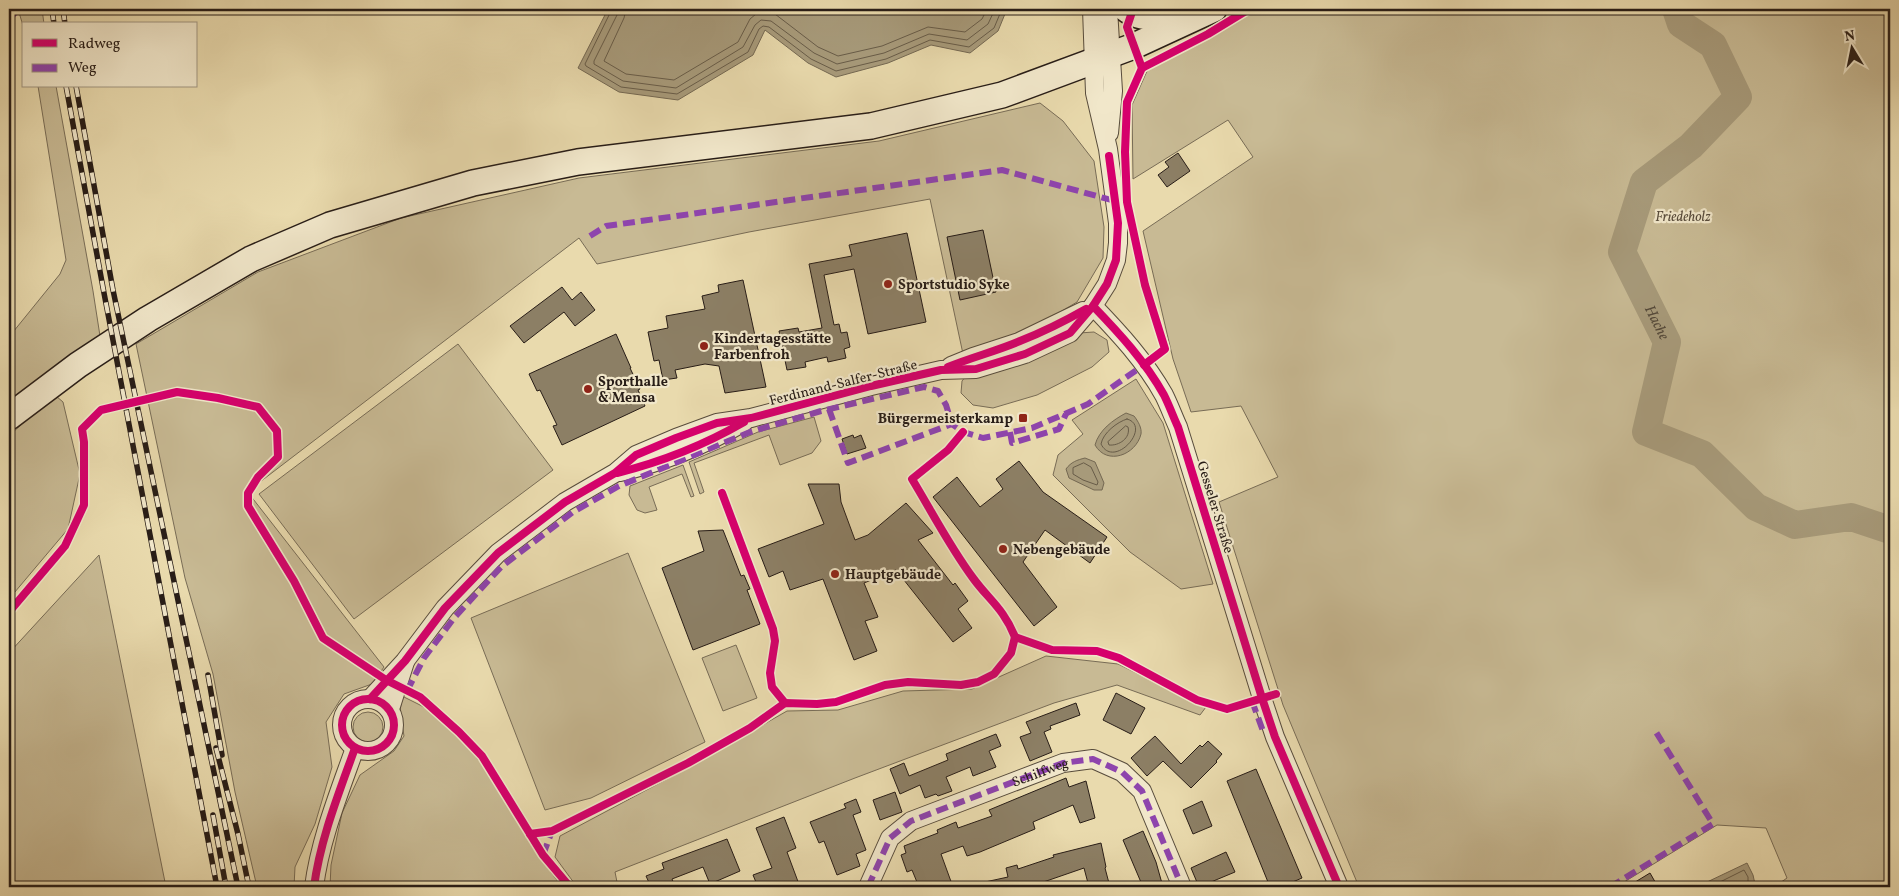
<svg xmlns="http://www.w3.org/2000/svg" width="1899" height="896" viewBox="0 0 1899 896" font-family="Vollkorn,serif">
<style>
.green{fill:#c8ba94;stroke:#786c56}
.water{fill:#a79a7a;stroke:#746852}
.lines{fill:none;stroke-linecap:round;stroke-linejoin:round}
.shore{stroke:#685c48;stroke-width:1}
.river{stroke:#a79a7a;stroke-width:28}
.building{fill:#8c7f65;stroke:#281d17}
.minor-casing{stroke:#584c3c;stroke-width:20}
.secondary-casing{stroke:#281d17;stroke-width:28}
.minor{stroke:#f1e7ca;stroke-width:18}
.secondary{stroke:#f1e7ca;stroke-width:25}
.rail-casing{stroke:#281d17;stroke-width:5.5}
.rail{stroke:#f1e7ca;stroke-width:4;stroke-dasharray:11;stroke-linecap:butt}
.quiet{stroke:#8e44ad;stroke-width:6;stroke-dasharray:12 6;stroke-linecap:butt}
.cycleway-casing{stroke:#f1e7ca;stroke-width:11}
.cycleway{stroke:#d6006c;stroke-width:8}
.poi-dot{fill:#8f2418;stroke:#f1e7ca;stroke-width:2}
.labels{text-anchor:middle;stroke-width:4.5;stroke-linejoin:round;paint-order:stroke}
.park-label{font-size:14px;font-style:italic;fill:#584c3c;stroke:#f1e7ca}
.poi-label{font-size:14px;font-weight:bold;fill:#281d17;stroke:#f1e7ca;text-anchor:start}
.street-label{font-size:14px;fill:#281d17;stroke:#f1e7ca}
.water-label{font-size:15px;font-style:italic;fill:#54493a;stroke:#f1e7ca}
</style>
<rect width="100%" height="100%" fill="#e9daad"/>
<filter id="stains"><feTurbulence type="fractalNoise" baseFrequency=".004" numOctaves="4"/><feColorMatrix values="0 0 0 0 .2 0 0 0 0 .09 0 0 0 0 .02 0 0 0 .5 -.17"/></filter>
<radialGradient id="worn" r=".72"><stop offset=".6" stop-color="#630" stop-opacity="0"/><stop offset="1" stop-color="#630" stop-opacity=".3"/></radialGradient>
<!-- green -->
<g class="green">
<polygon points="18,9 42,9 44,24 24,24 24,29"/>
<polygon points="1254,9 1890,9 1890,887 1774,887 1787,878 1766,828 1717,825 1616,887 1359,887 1283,705 1219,502 1278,477 1241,406 1191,412 1173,359 1143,231 1253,157 1228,120 1133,179 1132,105 1147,71"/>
<polygon points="38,86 56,86 93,291 100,336 9,400 9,337 60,274 66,260"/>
<polygon points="1040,103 1063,121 1094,161 1104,227 1103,258 1077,302 1035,327 963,354 930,199 749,232 597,264 579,238 256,485 250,495 384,667 372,684 344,694 326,722 332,767 315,824 295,867 294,887 257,887 235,792 213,674 185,578 136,344 258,272 401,218 579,178 879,141"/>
<polygon points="1094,332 1107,340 1109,352 1092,367 1037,395 993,408 973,405 961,393 962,381 966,376 1079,333"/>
<polygon points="458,344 553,470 354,619 259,494"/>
<polygon points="1136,379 1163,423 1213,584 1181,589 1130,552 1053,475 1058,455 1083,434 1072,420"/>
<polygon points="56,396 63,402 80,474 68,529 9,599 9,436 40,407"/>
<polygon points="814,417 821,441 812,453 780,465 769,435 694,463 704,492 700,494 689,462 758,432"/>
<polygon points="683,465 694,496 691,497 682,474 649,487 657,510 645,513 637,510 629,495 630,486"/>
<polygon points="628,553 705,742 591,798 545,810 471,618"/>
<polygon points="99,555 166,887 9,887 9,653"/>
<polygon points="736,645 757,698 723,711 702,658"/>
<polygon points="1046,656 1118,664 1206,707 1200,715 1117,685 1054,703 855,778 615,872 618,887 577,887 555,857 560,836 684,770 787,711 838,710 903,691 972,689"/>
<polygon points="402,696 428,709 457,735 483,765 533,848 562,887 330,887 331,865 342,813 360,775 394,751 404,736 400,712"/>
<circle cx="368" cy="727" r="15"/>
</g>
<!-- water -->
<g class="water">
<polygon points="608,9 1007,9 998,31 970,53 931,45 888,63 836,77 808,63 765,30 753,55 678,100 619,92 578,68"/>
<path d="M1126 413 1134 416C1138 421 1142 428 1141 434 1136 455 1107 466 1095 445 1099 430 1113 420 1126 413Z"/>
<path d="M1085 458 1095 462 1104 483 1102 490H1094L1069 478 1066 469C1071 462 1077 460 1085 458Z"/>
<polygon points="1747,863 1753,875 1755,884 1749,887 1706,887 1705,883"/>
</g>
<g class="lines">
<!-- shore -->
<g class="shore">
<polyline points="612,9 585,64 586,66 621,87 677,94 748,52 759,29 763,26 769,27 811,59 836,71 886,59 930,40 969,47 994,28 1002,9"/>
<polyline points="618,9 617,15 594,61 594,64 623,81 676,88 743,47 755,25 761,20 771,21 814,53 837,64 884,53 929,34 967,40 988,24 995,9"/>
<polyline points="626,9 624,18 604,61 626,74 674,80 738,42 750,19 756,14 763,12 775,14 818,47 838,56 882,46 928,27 965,32 982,19 987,9"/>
<path d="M1127 419C1153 426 1114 470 1101 444 1103 433 1117 422 1127 419Z"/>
<path d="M1126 426 1128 427C1131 438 1119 446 1109 445L1108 442Z"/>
<polygon points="1084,463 1091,467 1098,482 1097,485 1083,480 1073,474 1073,468"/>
<polyline points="1710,887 1744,870 1748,877 1748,887"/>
</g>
<!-- river -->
<path class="river" id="s1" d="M1676 9 1681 24 1713 45 1738 97 1691 146 1644 182 1622 252 1667 342 1646 432 1702 454 1756 507 1795 525 1851 517 1890 530"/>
</g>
<!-- building -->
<g class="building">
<polygon points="1178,153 1190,171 1167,187 1158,175 1169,167 1165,162"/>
<polygon points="983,230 996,292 960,300 947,237"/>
<polygon points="907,233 926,322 868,334 854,269 824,275 834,325 839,324 841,333 847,332 850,347 844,349 846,358 828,362 827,357 805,362 806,367 787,370 779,331 798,328 799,332 822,328 809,264 852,256 849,245"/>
<polygon points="743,280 766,387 725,393 719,366 705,364 675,370 677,378 663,380 659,360 654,361 648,332 668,328 666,316 705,309 702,296 719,292 718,285"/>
<polygon points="562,287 572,300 581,292 595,310 575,326 564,312 524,343 510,326"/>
<polygon points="616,334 631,368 630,368 640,389 638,390 645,406 562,445 553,426 557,425 540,390 537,391 529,374"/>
<polygon points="853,435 854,438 861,435 866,448 847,454 842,439"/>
<polygon points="1019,461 1043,492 1107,537 1090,563 1045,530 1023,562 1057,607 1034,626 933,497 957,477 980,507 1003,489 996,479"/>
<polygon points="808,484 839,484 841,502 855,540 868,535 906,503 933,533 918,540 953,585 955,583 968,601 958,609 972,628 953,642 896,570 864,583 878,617 865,621 877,651 854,660 823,579 790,590 783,571 769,577 758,549 824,524"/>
<polygon points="723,530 741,576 744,575 750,589 747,590 760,624 693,650 662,568 704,551 698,531"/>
<polygon points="1116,693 1145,708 1131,734 1103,720"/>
<polygon points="1076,703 1080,715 1050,726 1051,729 1044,732 1052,752 1030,761 1020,737 1031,733 1026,722"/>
<polygon points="996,734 1001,746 989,751 996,767 973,776 970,767 946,777 952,791 938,796 936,794 925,798 920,785 900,794 890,769 904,763 909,776 948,760 946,754"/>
<polygon points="1155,736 1181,764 1200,745 1202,747 1208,741 1222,754 1216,761 1217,762 1191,788 1163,761 1147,776 1131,758"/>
<polygon points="1256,769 1302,878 1281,887 1270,887 1227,781"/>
<polygon points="1066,778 1069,787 1086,781 1095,818 1080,823 1073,805 1033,822 1035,829 980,852 967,856 963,846 941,854 953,887 919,887 912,870 907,872 901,855 906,853 904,846 938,833 937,830 956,822 958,828 992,816 989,810"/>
<polygon points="895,792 902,812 880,820 873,800"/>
<polygon points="856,799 861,812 853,815 866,850 856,854 860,866 837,875 824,841 819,843 810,822 846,808 844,804"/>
<polygon points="1202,801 1212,826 1193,834 1183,810"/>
<polygon points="784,817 796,848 787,852 800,887 758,887 753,875 772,868 756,828"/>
<polygon points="1143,831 1156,862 1163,887 1143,887 1123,840"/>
<polygon points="727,839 740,871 710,884 703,867 672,879 675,887 651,887 646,876 664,869 662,863"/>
<polygon points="1101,843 1106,867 1105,868 1110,887 1089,887 1084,868 1029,887 986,887 985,882 1008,877 1006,868 1017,865 1018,869 1054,857 1053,855"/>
<polygon points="1226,852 1235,872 1199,887 1191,868"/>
<polygon points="1650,873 1658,887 1627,887"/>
</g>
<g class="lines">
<defs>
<g id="minor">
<polyline points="1108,9 1113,91 1109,133"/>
<path d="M1093 306C1119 333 1145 361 1164 395 1169 405 1173 416 1178 427L1262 698 1275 737 1339 887"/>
<polyline points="951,366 973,357 1019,342 1083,311"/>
<path d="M620 472C663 462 706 444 744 422"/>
<circle cx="368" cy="725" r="26"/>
<polyline points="370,699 405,661 445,608 498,553 565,502 615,473 636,455 676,438 717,423 751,418 871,386 941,370 976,369 1025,354 1070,333 1093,306 1107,284 1116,260 1118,243 1118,223 1108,149 1095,93 1092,9"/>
<polyline points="390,709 405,662"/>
<path d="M314 887C320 840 339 793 355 748"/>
<path id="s2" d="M868 887 890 838 911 821 1063 763 1093 759 1122 772 1142 791 1182 887"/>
</g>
<g id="secondary">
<path d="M1126 9C1141 21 1171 18 1188 14"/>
<polyline points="9,417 78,365 148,319 251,259 330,225 473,183 578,162 871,126 1002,95 1134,46 1214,9"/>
</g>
</defs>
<!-- minor casing -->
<use href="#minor" class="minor-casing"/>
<!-- secondary casing -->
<use href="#secondary" class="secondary-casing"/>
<!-- minor -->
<use href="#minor" class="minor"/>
<!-- secondary -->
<use href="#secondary" class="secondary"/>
<defs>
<g id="rail">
<polyline points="52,9 54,24"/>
<polyline points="63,9 65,24"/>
<polyline points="66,86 104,293 217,887"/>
<polyline points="76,86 113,290 238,887"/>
<polyline points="208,675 222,755"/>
<polyline points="216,748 238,834 249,887"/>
<polyline points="213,815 226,887"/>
</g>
</defs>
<!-- rail casing -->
<use href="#rail" class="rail-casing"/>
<!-- rail -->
<use href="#rail" class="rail"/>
<!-- quiet -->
<g class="quiet">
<polyline points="9,19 15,13 14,9"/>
<polyline points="590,236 606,226 1002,170 1115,201"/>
<polyline points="829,409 848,463 952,424"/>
<polyline points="1010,432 1012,443 1059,429 1066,414"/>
<polyline points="407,691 424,658 454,618 501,567 573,512 619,486 750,432 821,411 924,387 938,391 946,405 952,424 963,432 983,438 1032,428 1088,404 1148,362"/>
<polyline points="1252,701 1263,731"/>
<polyline points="543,855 552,831"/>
<polyline points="868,887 890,838 911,821 1063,763 1093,759 1122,772 1142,791 1182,887"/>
<polyline points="1610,887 1713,824 1656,732"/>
</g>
<defs>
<g id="cycleway">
<polyline points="1133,9 1127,27 1142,68"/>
<path d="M1093 306C1119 333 1145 361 1164 395 1169 405 1173 416 1178 427L1262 698 1275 737 1339 887"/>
<polyline points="1144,365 1165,349 1145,285 1127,202 1125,152 1127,102 1142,68 1208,34 1249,9"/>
<path d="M948 367C972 357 997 351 1020 341 1043 332 1065 321 1086 309"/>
<path d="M963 432 948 450 912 479C932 512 950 547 973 578 989 600 1004 609 1015 637"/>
<path d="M617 473C661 462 706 444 744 422"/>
<polyline points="722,493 773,629 775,641 770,673 772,687 785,703"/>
<polyline points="9,612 65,546 84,505 84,442 82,429 101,410 177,392 218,398 258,407 277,431 278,457 258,477 248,493 248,506 294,581 323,638 386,680 420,697 459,732 482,756 543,855 570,887"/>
<circle cx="368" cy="725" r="26"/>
<polyline points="370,699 405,661 445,608 498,553 565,502 615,473 636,455 676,438 717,423 751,418 871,386 941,370 976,369 1025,354 1070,333 1093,306 1107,284 1116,260 1118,223 1109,156"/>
<polyline points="530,834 552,831 688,763 750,728 785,703 817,704 836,702 885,685 908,682 961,685 978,682 994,674 1011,653 1015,637 1052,650 1097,651 1119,658 1197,700 1227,709 1276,694"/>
<path d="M314 887C320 840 339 793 355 748"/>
</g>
</defs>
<!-- cycleway casing -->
<use href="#cycleway" class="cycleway-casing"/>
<!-- cycleway -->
<use href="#cycleway" class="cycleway"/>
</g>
<!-- markers -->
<g class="poi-dot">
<circle cx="888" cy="284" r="5"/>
<circle cx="704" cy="346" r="5"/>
<circle cx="588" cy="389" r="5"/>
<rect x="1018" y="413" width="10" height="10" rx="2.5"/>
<circle cx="1003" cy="549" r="5"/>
<circle cx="835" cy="574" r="5"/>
</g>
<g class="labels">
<!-- park labels -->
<g class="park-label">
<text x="1683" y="221">Friedeholz</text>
</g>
<!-- poi labels -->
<g class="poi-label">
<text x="898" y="289">Sportstudio Syke</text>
<text x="714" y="343">Kindertagesstätte<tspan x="714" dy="16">Farbenfroh</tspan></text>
<text x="598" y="386">Sporthalle<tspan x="598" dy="16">&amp; Mensa</tspan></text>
<text x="1013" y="423" text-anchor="end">Bürgermeisterkamp</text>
<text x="1013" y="554">Nebengebäude</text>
<text x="845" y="579">Hauptgebäude</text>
</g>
<!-- street labels -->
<g class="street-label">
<text transform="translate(843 382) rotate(-14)" y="5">Ferdinand-Salfer-Straße</text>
<text transform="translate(1216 507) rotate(73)" y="5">Gesseler Straße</text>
<text dy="5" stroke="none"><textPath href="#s2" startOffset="219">Schilfweg</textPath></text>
</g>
<!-- water labels -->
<g class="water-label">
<text dy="5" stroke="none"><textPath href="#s1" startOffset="391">Hache</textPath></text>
</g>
</g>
<!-- margin -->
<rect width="1899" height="896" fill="none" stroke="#e9daad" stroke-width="30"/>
<rect x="10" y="10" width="1879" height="876" fill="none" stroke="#281d17" stroke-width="2.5"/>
<rect x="15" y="15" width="1869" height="866" fill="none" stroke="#281d17"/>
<!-- legend -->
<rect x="22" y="22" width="175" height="65" fill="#f1e7ca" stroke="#a19682"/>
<rect x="32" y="39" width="25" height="8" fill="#d6006c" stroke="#a19682"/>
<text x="68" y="48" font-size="15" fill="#281d17">Radweg</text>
<rect x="32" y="64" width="25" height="8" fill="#8e44ad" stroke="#a19682"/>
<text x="68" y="72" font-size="15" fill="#281d17">Weg</text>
<!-- north arrow -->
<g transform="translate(1852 48) rotate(350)" stroke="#f1e7ca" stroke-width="4" paint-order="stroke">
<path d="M0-4L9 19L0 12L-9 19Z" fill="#281d17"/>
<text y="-8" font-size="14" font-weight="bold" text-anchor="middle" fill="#281d17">N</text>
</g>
<rect width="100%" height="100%" filter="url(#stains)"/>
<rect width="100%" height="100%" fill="url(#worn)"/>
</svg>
